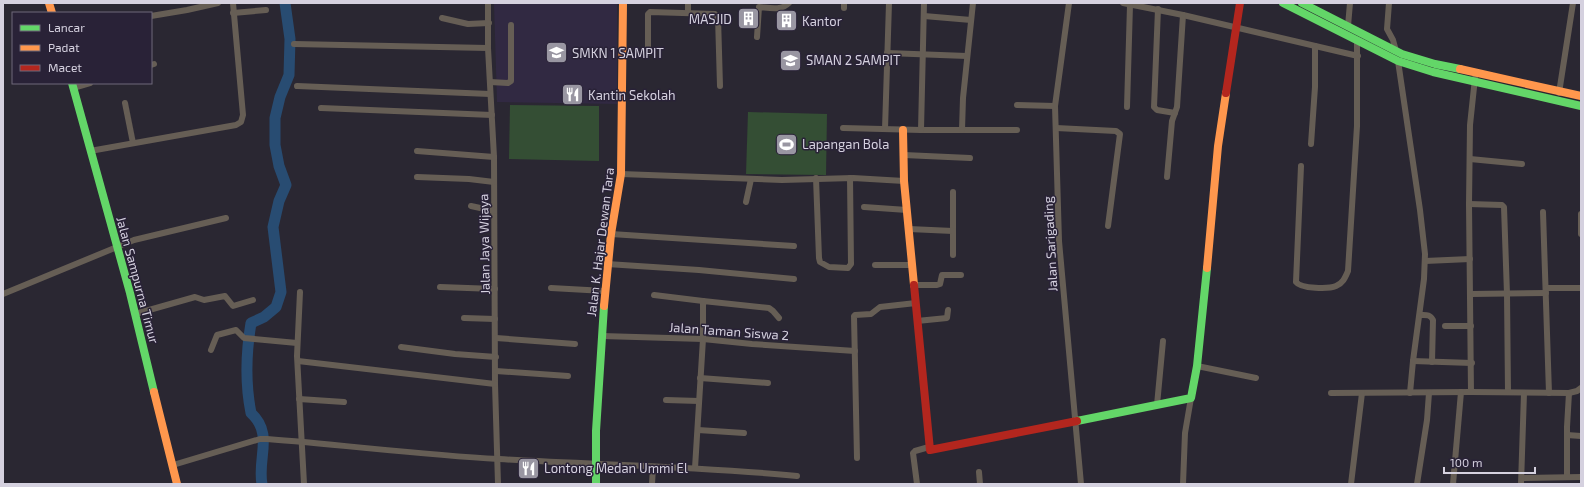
<svg xmlns="http://www.w3.org/2000/svg" width="1584" height="487" viewBox="0 0 1584 487" font-family="'Exo 2',sans-serif">
<style>
.built{fill:#312942}
.park{fill:#344e34}
.lines{fill:none;stroke-linecap:round;stroke-linejoin:round}
.river{stroke:#284c72;stroke-width:11}
.street{stroke:#665e55;stroke-width:6}
.fast{stroke:#63d668;stroke-width:8}
.slow{stroke:#ff974d;stroke-width:8}
.jam{stroke:#b3261e;stroke-width:8}
.labels{text-anchor:middle;stroke-width:3;stroke-linejoin:round;paint-order:stroke}
.poi-label{font-size:13px;fill:#d5d1df;stroke:#292237;text-anchor:start}
.street-label{font-size:13px;fill:#d5d1df;stroke:#292237}
</style>
<rect width="100%" height="100%" fill="#2a2732"/>
<!-- built -->
<polygon class="built" points="494,3 617,3 617,104 497,102"/>
<!-- park -->
<g class="park">
<polygon points="510,105 599,106 599,161 509,159"/>
<polygon points="748,112 827,114 826,175 746,174"/>
</g>
<g class="lines">
<!-- river -->
<path class="river" d="M262 484C257 458 274 434 251 413 245 383 246 353 251 323L264 317 276 307 281 292 273 227 279 201 286 185 279 166 275 145V118L280 97 289 75 290 39 285 3"/>
<!-- street -->
<g class="street">
<polyline points="488,3 488,48 494,157 495,384 498,484"/>
<polyline points="688,3 688,13"/>
<polyline points="1069,3 1055,106 1059,241 1081,484"/>
<polyline points="1123,3 1183,15 1358,56"/>
<polyline points="1389,3 1387,29 1393,40 1396,51"/>
<polyline points="844,8 844,3"/>
<polyline points="1158,9 1154,107 1157,110 1175,113"/>
<polyline points="233,13 266,10"/>
<polyline points="151,16 187,10 218,3"/>
<polyline points="924,16 971,20"/>
<polyline points="442,18 468,24 489,23"/>
<polyline points="1348,26 1350,3"/>
<path d="M757 37 759 7C770 8 781 11 789 3"/>
<polyline points="294,44 488,48"/>
<polyline points="648,53 648,14 650,12 715,14 718,17 720,86"/>
<polyline points="887,53 967,56"/>
<polyline points="1398,61 1420,210 1425,254 1424,279 1413,361 1410,393"/>
<polyline points="151,65 154,64"/>
<polyline points="490,82 508,83 511,81 511,25"/>
<polyline points="297,86 490,94"/>
<polyline points="73,88 90,83"/>
<polyline points="1559,93 1573,3"/>
<polyline points="125,103 133,143"/>
<polyline points="1017,105 1055,106"/>
<polyline points="1127,107 1130,5"/>
<polyline points="321,108 492,115"/>
<polyline points="843,128 921,130 1017,130"/>
<polyline points="1056,128 1116,131 1120,134 1108,226"/>
<polyline points="885,129 889,3"/>
<polyline points="921,130 924,3"/>
<polyline points="962,130 963,98 973,3"/>
<polyline points="1311,144 1315,87 1315,46"/>
<polyline points="90,151 236,125 241,122 243,115 233,3"/>
<polyline points="417,151 494,157"/>
<polyline points="904,155 970,158"/>
<polyline points="1470,159 1522,164"/>
<path d="M1301 166 1296 282C1301 289 1329 289 1336 286 1343 283 1345 278 1348 271L1357 126V40"/>
<polyline points="621,174 782,180 853,178 904,181"/>
<polyline points="417,177 469,179 494,182"/>
<polyline points="1167,177 1172,121 1177,107 1183,15"/>
<polyline points="816,178 819,258 820,262 829,267 848,268 851,264 850,178"/>
<polyline points="953,192 953,255"/>
<polyline points="746,202 751,179"/>
<polyline points="1469,204 1502,205 1504,207 1507,294 1508,392"/>
<polyline points="471,206 494,211"/>
<polyline points="864,207 907,210"/>
<polyline points="1543,212 1549,393"/>
<polyline points="1581,214 1581,234"/>
<polyline points="909,229 953,231"/>
<polyline points="611,234 794,246"/>
<polyline points="1425,261 1470,259"/>
<polyline points="607,264 699,270 794,279"/>
<polyline points="875,265 912,265"/>
<polyline points="914,285 937,285 940,284 942,275 961,275"/>
<polyline points="440,287 495,289"/>
<polyline points="551,288 605,291"/>
<polyline points="1546,288 1581,288"/>
<polyline points="300,292 297,356 304,484"/>
<polyline points="3,294 134,240 226,218"/>
<polyline points="1471,294 1546,293"/>
<polyline points="654,295 703,301"/>
<polyline points="135,314 195,297 204,300 225,296 233,306 253,300"/>
<path d="M1420 315C1426 315 1430 314 1433 320L1432 362"/>
<polyline points="464,318 495,319"/>
<polyline points="917,321 947,318 948,310"/>
<polyline points="1445,326 1471,326"/>
<polyline points="602,336 703,339 752,344 855,351"/>
<polyline points="496,338 575,344"/>
<polyline points="401,347 455,354 496,357"/>
<polyline points="211,350 217,335 236,330 244,338 297,343"/>
<polyline points="298,361 495,384"/>
<polyline points="1413,361 1472,363"/>
<polyline points="1197,366 1256,378"/>
<polyline points="496,371 568,376"/>
<polyline points="700,378 768,383"/>
<polyline points="1471,392 1469,204 1470,125 1475,78"/>
<polyline points="1331,393 1471,392 1569,393 1577,391 1581,388"/>
<polyline points="299,399 344,402"/>
<polyline points="666,400 699,401"/>
<polyline points="1157,405 1163,341"/>
<polyline points="698,430 744,433"/>
<polyline points="1567,435 1581,436"/>
<polyline points="857,458 854,316 855,315 871,314 880,307 916,303"/>
<path d="M173 465 260 439H267C345 445 422 455 499 459 598 465 698 466 797 476"/>
<polyline points="695,468 703,339 703,301 769,308 773,311 779,318"/>
<polyline points="979,472 980,484"/>
<polyline points="1567,477 1567,427 1569,393"/>
<polyline points="1522,478 1581,477"/>
<polyline points="652,484 653,467"/>
<polyline points="917,484 913,453 915,451 929,447"/>
<polyline points="1183,484 1185,433 1191,398"/>
<polyline points="1351,484 1362,393"/>
<polyline points="1417,484 1427,420 1429,393"/>
<polyline points="1453,484 1461,392"/>
<polyline points="1521,484 1524,393"/>
</g>
<!-- fast -->
<g class="fast">
<polyline points="1283,3 1398,61 1433,72 1581,106"/>
<polyline points="1302,3 1402,54 1435,64 1460,69"/>
<polyline points="72,83 130,293 154,392"/>
<polyline points="1077,421 1191,398 1197,366 1207,268"/>
<polyline points="596,484 596,431 604,306"/>
</g>
<!-- slow -->
<g class="slow">
<polyline points="49,3 52,13"/>
<polyline points="1460,69 1581,96"/>
<polyline points="903,130 904,181 914,285"/>
<polyline points="1207,268 1218,146 1226,93"/>
<polyline points="604,306 611,234 621,174 623,3"/>
<polyline points="154,392 177,484"/>
</g>
<!-- jam -->
<g class="jam">
<polyline points="1226,93 1240,3"/>
<polyline points="914,285 930,450 1077,421"/>
</g>
</g>
<!-- icons -->
<defs>
<symbol id="building-square" viewBox="-11 -11 22 22"><rect x="-9" y="-9" width="18" height="18" rx="4" fill="#9996a2" stroke="#292237"/><path d="M-4-6H4V6H1V3H-1V6H-4ZM-2.5-4.3h1.7v1.8h-1.7ZM.8-4.3h1.7v1.8H.8ZM-2.5-1h1.7V.8h-1.7ZM.8-1h1.7V.8H.8Z" fill="#fff"/></symbol>
<symbol id="school-square" viewBox="-11 -11 22 22"><rect x="-9" y="-9" width="18" height="18" rx="4" fill="#9996a2" stroke="#292237"/><path d="M0-5L7-2L0 1L-7-2ZM-4 1L0 2.5L4 1V4Q0 6-4 4Z" fill="#fff"/></symbol>
<symbol id="restaurant-square" viewBox="-11 -11 22 22"><rect x="-9" y="-9" width="18" height="18" rx="4" fill="#9996a2" stroke="#292237"/><path d="M-5-6h1v4h1v-4h1v4h1v-4h1v5L-1.5 .5V6h-2V.5L-5-1ZM5-6V6H3V1.5H1.5Q1.5-4 5-6Z" fill="#fff"/></symbol>
<symbol id="stadium-square" viewBox="-11 -11 22 22"><rect x="-9" y="-9" width="18" height="18" rx="4" fill="#9996a2" stroke="#292237"/><path d="M0-5a6.5 5 0 1 0 0 10a6.5 5 0 1 0 0-10ZM-3.5-1.8h7v3.6h-7Z" fill="#fff"/></symbol>
</defs>
<g fill-rule="evenodd">
<use href="#building-square" x="736" y="6" width="25" height="25"/>
<use href="#building-square" x="774" y="8" width="25" height="25"/>
<use href="#school-square" x="544" y="40" width="25" height="25"/>
<use href="#school-square" x="778" y="48" width="25" height="25"/>
<use href="#restaurant-square" x="560" y="82" width="25" height="25"/>
<use href="#stadium-square" x="774" y="132" width="25" height="25"/>
<use href="#restaurant-square" x="516" y="456" width="25" height="25"/>
</g>
<g class="labels">
<!-- poi labels -->
<g class="poi-label">
<text x="732" y="24" text-anchor="end">MASJID</text>
<text x="802" y="26">Kantor</text>
<text x="572" y="58">SMKN 1 SAMPIT</text>
<text x="806" y="65">SMAN 2 SAMPIT</text>
<text x="588" y="100">Kantin Sekolah</text>
<text x="802" y="149">Lapangan Bola</text>
<text x="544" y="473">Lontong Medan Ummi El</text>
</g>
<!-- street labels -->
<g class="street-label">
<text transform="translate(600 242) rotate(-83)" y="5">Jalan K. Hajar Dewan Tara</text>
<text transform="translate(484 244) rotate(-91)" y="5">Jalan Jaya Wijaya</text>
<text transform="translate(1050 244) rotate(-93)" y="5">Jalan Sarigading</text>
<text transform="translate(138 280) rotate(75)" y="5">Jalan Sampurna Timur</text>
<text transform="translate(729 331) rotate(4)" y="5">Jalan Taman Siswa 2</text>
</g>
</g>
<!-- border -->
<rect width="1584" height="487" fill="none" stroke="#d5d1df" stroke-width="8"/>
<!-- legend -->
<rect x="12" y="12" width="140" height="72" fill="#292237" stroke="#6e687a"/>
<rect x="20" y="25" width="20" height="6" fill="#63d668" stroke="#6e687a"/>
<text x="48" y="32" font-size="12" fill="#d5d1df">Lancar</text>
<rect x="20" y="45" width="20" height="6" fill="#ff974d" stroke="#6e687a"/>
<text x="48" y="52" font-size="12" fill="#d5d1df">Padat</text>
<rect x="20" y="65" width="20" height="6" fill="#b3261e" stroke="#6e687a"/>
<text x="48" y="72" font-size="12" fill="#d5d1df">Macet</text>
<!-- scale -->
<path d="M1444 467v6h91v-6" fill="none" stroke="#d5d1df" stroke-width="2"/>
<text x="1450" y="467" font-size="12" fill="#d5d1df" stroke="#292237" stroke-width="3" paint-order="stroke">100 m</text>
</svg>
